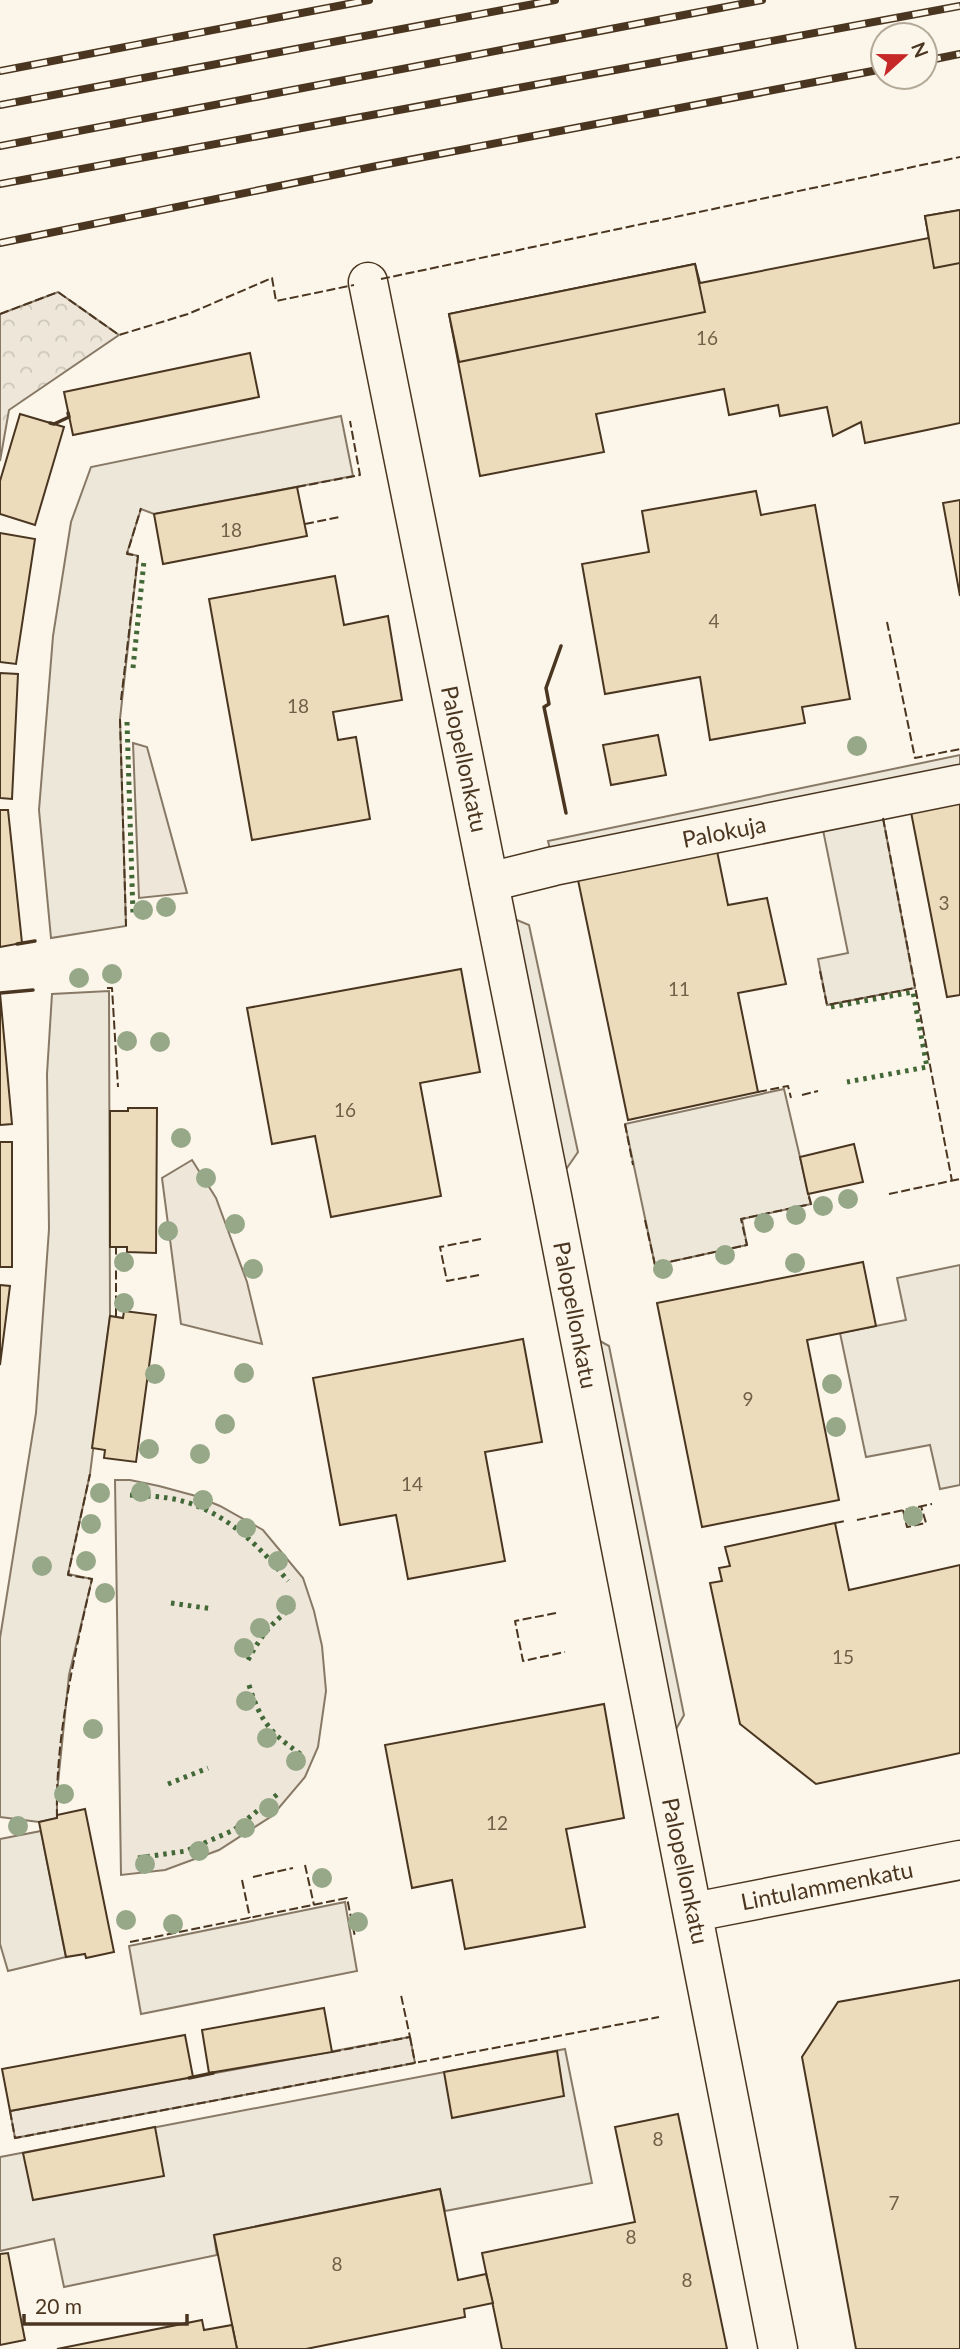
<svg xmlns="http://www.w3.org/2000/svg" width="960" height="2349" viewBox="0 0 960 2349" font-family="Lato,sans-serif">
<style>
.green{fill:#ede6d9;stroke:#887966;stroke-width:2}
.forest{fill:url(#forest-crowns);stroke:#887966;stroke-width:2}
.parking{fill:#ede7d9;stroke:#887966;stroke-width:2}
.building{fill:#ecdcbc;stroke:#4a3520;stroke-width:2}
.lines{fill:none;stroke-linecap:round;stroke-linejoin:round}
.street-casing{stroke:#4a3520;stroke-width:41}
.street{stroke:#fbf6e9;stroke-width:38}
.rail-casing{stroke:#4a3520;stroke-width:8}
.rail{stroke:#fbf6e9;stroke-width:5;stroke-dasharray:16;stroke-linecap:butt}
.hedge{stroke:#436837;stroke-width:5;stroke-dasharray:3.5 5;stroke-linecap:butt}
.fence{stroke:#4a3520;stroke-width:2;stroke-dasharray:9 3.5;stroke-linecap:butt}
.wall{stroke:#4a3520;stroke-width:3.5}
.tree{fill:#96a887}
.labels{text-anchor:middle;stroke-width:5;stroke-linejoin:round;paint-order:stroke}
.number-label{font-size:19px;fill:#725f47}
.street-label{font-size:23px;fill:#4a3520;stroke:#fbf6e9}
</style>
<defs>
<pattern id="forest-crowns" width="20" height="18" patternUnits="userSpaceOnUse" patternTransform="scale(1.75)"><rect width="20" height="18" fill="#ede6d9"/><path d="M2 6a3 3 0 1 1 6 0M12 15a3 3 0 1 1 6 0" fill="none" stroke="#cdc6ba"/></pattern>
</defs>
<rect width="100%" height="100%" fill="#fbf6e9"/>
<!-- green -->
<g class="green">
<polygon points="133,743 147,747 187,893 139,898"/>
<polygon points="192,1160 216,1198 247,1282 262,1344 181,1324 162,1178"/>
<polygon points="115,1480 130,1480 159,1486 196,1496 220,1506 263,1530 303,1578 314,1611 322,1646 326,1691 318,1747 305,1777 272,1816 219,1850 165,1870 121,1875"/>
<polygon points="410,2037 415,2063 15,2138 10,2111"/>
</g>
<!-- forest -->
<polygon class="forest" points="58,292 119,335 9,410 0,461 0,314"/>
<!-- parking -->
<g class="parking">
<polygon points="341,416 353,476 154,514 141,509 127,553 138,556 120,719 126,926 51,938 39,810 53,636 71,522 91,467"/>
<polygon points="960,755 960,797 883,818 915,988 827,1005 818,959 848,953 823,830 554,866 548,841"/>
<polygon points="495,911 529,925 578,1152 551,1191"/>
<polygon points="109,991 110,1316 90,1474 68,1574 92,1579 69,1675 57,1793 57,1818 39,1822 0,1817 0,1638 36,1413 49,1229 47,1074 52,994"/>
<polygon points="784,1089 811,1204 742,1219 747,1245 655,1265 625,1124"/>
<polygon points="960,1265 960,1485 940,1489 930,1445 866,1457 840,1333 906,1320 897,1278"/>
<polygon points="578,1329 609,1346 684,1715 661,1756"/>
<polygon points="41,1831 66,1957 8,1971 0,1944 0,1839"/>
<polygon points="345,1902 357,1971 141,2014 129,1946"/>
<polygon points="565,2049 592,2183 445,2211 440,2189 214,2235 217,2255 64,2287 54,2239 0,2251 0,2157"/>
</g>
<!-- building -->
<g class="building">
<polygon points="960,210 960,423 865,443 861,422 833,436 827,407 780,416 778,405 729,415 724,389 596,414 604,452 480,476 449,314 695,264 700,283 929,238 925,216"/>
<polygon points="960,210 960,263 934,268 925,216"/>
<polygon points="695,264 705,312 459,362 449,314"/>
<polygon points="250,353 259,397 73,435 64,392"/>
<polygon points="20,414 64,427 35,525 0,514 0,481"/>
<polygon points="297,487 307,536 163,564 154,514"/>
<polygon points="756,491 761,515 815,505 850,699 802,707 805,723 710,740 700,677 605,694 582,564 649,552 642,511"/>
<polygon points="960,500 960,596 943,503"/>
<polygon points="0,533 35,539 16,664 0,662"/>
<polygon points="335,576 344,625 388,616 402,700 333,712 338,740 356,737 370,819 252,840 209,599"/>
<polygon points="0,673 18,674 12,799 0,798"/>
<polygon points="658,735 666,775 611,785 603,745"/>
<polygon points="960,797 960,995 947,997 910,807"/>
<polygon points="0,810 8,810 22,943 0,947"/>
<polygon points="717,851 728,905 767,898 786,984 738,993 758,1092 628,1120 578,880"/>
<polygon points="461,969 480,1072 420,1083 441,1196 331,1217 315,1136 272,1144 247,1008"/>
<polygon points="0,993 12,1124 0,1125"/>
<polygon points="128,1108 157,1108 156,1253 127,1252 127,1247 110,1247 110,1111 128,1111"/>
<rect x="0" y="1142" width="12" height="125"/>
<polygon points="854,1144 863,1182 808,1194 800,1157"/>
<polygon points="863,1262 876,1326 807,1340 839,1500 702,1527 657,1303"/>
<polygon points="0,1285 10,1286 0,1365"/>
<polygon points="124,1311 156,1315 136,1462 104,1458 105,1450 92,1448 110,1316 123,1318"/>
<polygon points="523,1339 542,1442 485,1452 505,1561 408,1579 396,1515 340,1525 313,1378"/>
<polygon points="835,1523 849,1590 960,1565 960,1753 816,1784 740,1724 710,1583 722,1581 719,1568 730,1566 725,1547"/>
<polygon points="604,1704 624,1818 566,1829 585,1927 465,1949 452,1880 412,1888 385,1745"/>
<polygon points="85,1809 114,1952 86,1958 85,1954 66,1957 39,1822 57,1818 57,1815"/>
<polygon points="960,1980 960,2349 856,2349 802,2057 838,2002"/>
<polygon points="324,2008 332,2052 209,2073 202,2030"/>
<polygon points="185,2035 193,2077 10,2111 2,2069"/>
<polygon points="557,2051 564,2096 452,2118 444,2072"/>
<polygon points="678,2114 727,2349 502,2349 482,2253 635,2222 615,2127"/>
<polygon points="155,2127 164,2176 33,2200 23,2153"/>
<polygon points="440,2189 458,2280 486,2274 493,2303 464,2309 465,2317 306,2349 237,2349 214,2235"/>
<polygon points="8,2253 25,2340 0,2345 0,2254"/>
<polygon points="202,2320 204,2330 232,2325 237,2349 57,2349"/>
</g>
<g class="lines">
<defs>
<g id="street">
<polyline points="368,282 551,1191 778,2349"/>
<polyline points="489,882 554,866 960,784"/>
<polyline points="694,1912 960,1860"/>
</g>
</defs>
<!-- street casing -->
<use href="#street" class="street-casing"/>
<!-- street -->
<use href="#street" class="street"/>
<defs>
<g id="rail">
<polyline points="925,61 960,54"/>
<polyline points="0,71 369,0"/>
<polyline points="0,105 555,0"/>
<polyline points="0,146 762,0"/>
<polyline points="0,184 960,6"/>
<polyline points="0,243 377,166 883,69"/>
</g>
</defs>
<!-- rail casing -->
<use href="#rail" class="rail-casing"/>
<!-- rail -->
<use href="#rail" class="rail"/>
<!-- hedge -->
<g class="hedge">
<polyline points="133,668 144,561"/>
<polyline points="127,722 133,914"/>
<polyline points="831,1007 913,992 927,1067 847,1082"/>
<path d="M130 1495C143 1496 156 1496 168 1498 220 1506 257 1543 288 1581"/>
<polyline points="171,1603 213,1609"/>
<path d="M248 1660C262 1634 272 1621 298 1604"/>
<path d="M249 1685C260 1721 271 1734 302 1755"/>
<polyline points="168,1784 208,1768"/>
<polyline points="138,1858 186,1851 234,1830 279,1793"/>
</g>
<!-- fence -->
<g class="fence">
<polyline points="381,279 960,157"/>
<polyline points="0,314 58,292 119,335 188,314 272,278 276,301 354,285"/>
<polyline points="297,487 360,475 350,421"/>
<polyline points="305,524 340,517"/>
<polyline points="887,622 915,758 960,749"/>
<polyline points="121,700 138,556 127,554 141,508"/>
<polyline points="120,719 126,926"/>
<polyline points="883,818 952,1181"/>
<polyline points="820,971 827,1005 915,988"/>
<polyline points="107,988 112,988 118,1087"/>
<polyline points="758,1092 788,1086 791,1098"/>
<polyline points="802,1095 818,1091"/>
<polyline points="625,1124 633,1165"/>
<polyline points="889,1194 960,1179"/>
<polyline points="645,1220 655,1265 747,1245 741,1219 811,1204 808,1194"/>
<polyline points="479,1275 447,1281 440,1247 481,1239"/>
<polyline points="116,1317 116,1247"/>
<polyline points="903,1510 907,1527 926,1523 921,1506"/>
<polyline points="857,1520 932,1504"/>
<polyline points="835,1523 845,1521"/>
<polyline points="556,1613 515,1621 523,1661 565,1652"/>
<path d="M57 1818C55 1737 74 1657 92 1579L68 1575 90 1474"/>
<polyline points="305,1865 314,1905"/>
<polyline points="253,1877 293,1868"/>
<polyline points="242,1880 250,1918"/>
<polyline points="130,1942 347,1898 355,1937"/>
<polyline points="410,2037 415,2063"/>
<polyline points="332,2052 410,2037 401,1995"/>
<polyline points="10,2111 15,2138 659,2017"/>
</g>
<!-- wall -->
<g class="wall">
<polyline points="50,423 54,424 69,417 68,413"/>
<polyline points="561,646 546,688 549,704 544,707 566,813"/>
<polyline points="17,944 35,941"/>
<polyline points="0,993 33,990"/>
<polyline points="189,2078 213,2073"/>
</g>
</g>
<!-- trees -->
<g class="tree">
<circle cx="857" cy="746" r="10"/>
<circle cx="166" cy="907" r="10"/>
<circle cx="143" cy="910" r="10"/>
<circle cx="112" cy="974" r="10"/>
<circle cx="79" cy="978" r="10"/>
<circle cx="127" cy="1041" r="10"/>
<circle cx="160" cy="1042" r="10"/>
<circle cx="181" cy="1138" r="10"/>
<circle cx="206" cy="1178" r="10"/>
<circle cx="848" cy="1199" r="10"/>
<circle cx="823" cy="1206" r="10"/>
<circle cx="796" cy="1215" r="10"/>
<circle cx="764" cy="1223" r="10"/>
<circle cx="235" cy="1224" r="10"/>
<circle cx="168" cy="1231" r="10"/>
<circle cx="725" cy="1255" r="10"/>
<circle cx="124" cy="1262" r="10"/>
<circle cx="795" cy="1263" r="10"/>
<circle cx="253" cy="1269" r="10"/>
<circle cx="663" cy="1269" r="10"/>
<circle cx="124" cy="1303" r="10"/>
<circle cx="244" cy="1373" r="10"/>
<circle cx="155" cy="1374" r="10"/>
<circle cx="832" cy="1384" r="10"/>
<circle cx="225" cy="1424" r="10"/>
<circle cx="836" cy="1427" r="10"/>
<circle cx="149" cy="1449" r="10"/>
<circle cx="200" cy="1454" r="10"/>
<circle cx="141" cy="1492" r="10"/>
<circle cx="100" cy="1493" r="10"/>
<circle cx="203" cy="1500" r="10"/>
<circle cx="913" cy="1516" r="10"/>
<circle cx="91" cy="1524" r="10"/>
<circle cx="246" cy="1528" r="10"/>
<circle cx="86" cy="1561" r="10"/>
<circle cx="278" cy="1561" r="10"/>
<circle cx="42" cy="1566" r="10"/>
<circle cx="105" cy="1593" r="10"/>
<circle cx="286" cy="1605" r="10"/>
<circle cx="260" cy="1628" r="10"/>
<circle cx="244" cy="1648" r="10"/>
<circle cx="246" cy="1701" r="10"/>
<circle cx="93" cy="1729" r="10"/>
<circle cx="267" cy="1738" r="10"/>
<circle cx="296" cy="1761" r="10"/>
<circle cx="64" cy="1794" r="10"/>
<circle cx="269" cy="1808" r="10"/>
<circle cx="18" cy="1826" r="10"/>
<circle cx="245" cy="1828" r="10"/>
<circle cx="199" cy="1851" r="10"/>
<circle cx="145" cy="1864" r="10"/>
<circle cx="322" cy="1878" r="10"/>
<circle cx="126" cy="1920" r="10"/>
<circle cx="358" cy="1922" r="10"/>
<circle cx="173" cy="1924" r="10"/>
</g>
<g class="labels">
<!-- number labels -->
<g class="number-label">
<text x="707" y="345">16</text>
<text x="231" y="537">18</text>
<text x="714" y="628">4</text>
<text x="298" y="713">18</text>
<text x="944" y="910">3</text>
<text x="679" y="996">11</text>
<text x="345" y="1117">16</text>
<text x="748" y="1406">9</text>
<text x="412" y="1491">14</text>
<text x="843" y="1664">15</text>
<text x="497" y="1830">12</text>
<text x="658" y="2146">8</text>
<text x="894" y="2210">7</text>
<text x="631" y="2244">8</text>
<text x="337" y="2271">8</text>
<text x="687" y="2287">8</text>
</g>
<!-- street labels -->
<g class="street-label">
<text transform="translate(464 759) rotate(78)" y="8">Palopellonkatu</text>
<text transform="translate(724 832) rotate(-11)" y="8">Palokuja</text>
<text transform="translate(575 1315) rotate(79)" y="8">Palopellonkatu</text>
<text transform="translate(685 1871) rotate(78)" y="8">Palopellonkatu</text>
<text transform="translate(827 1886) rotate(-11)" y="8">Lintulammenkatu</text>
</g>
</g>
<!-- north arrow -->
<g transform="translate(904 56) rotate(69)"><circle r="33" fill="#fbf6e9" stroke="#b4a999" stroke-width="2"/>
<path d="M0-5L12 26L0 18L-12 26Z" fill="#c62828"/>
<text y="-10" font-size="19" font-weight="bold" text-anchor="middle" fill="#4a3520">N</text>
</g>
<!-- scale -->
<path d="M24 2314v10h163v-10" fill="none" stroke="#4a3520" stroke-width="3.5"/>
<text x="35" y="2314" font-size="21" fill="#4a3520" stroke="#fbf6e9" stroke-width="5" paint-order="stroke">20 m</text>
</svg>
